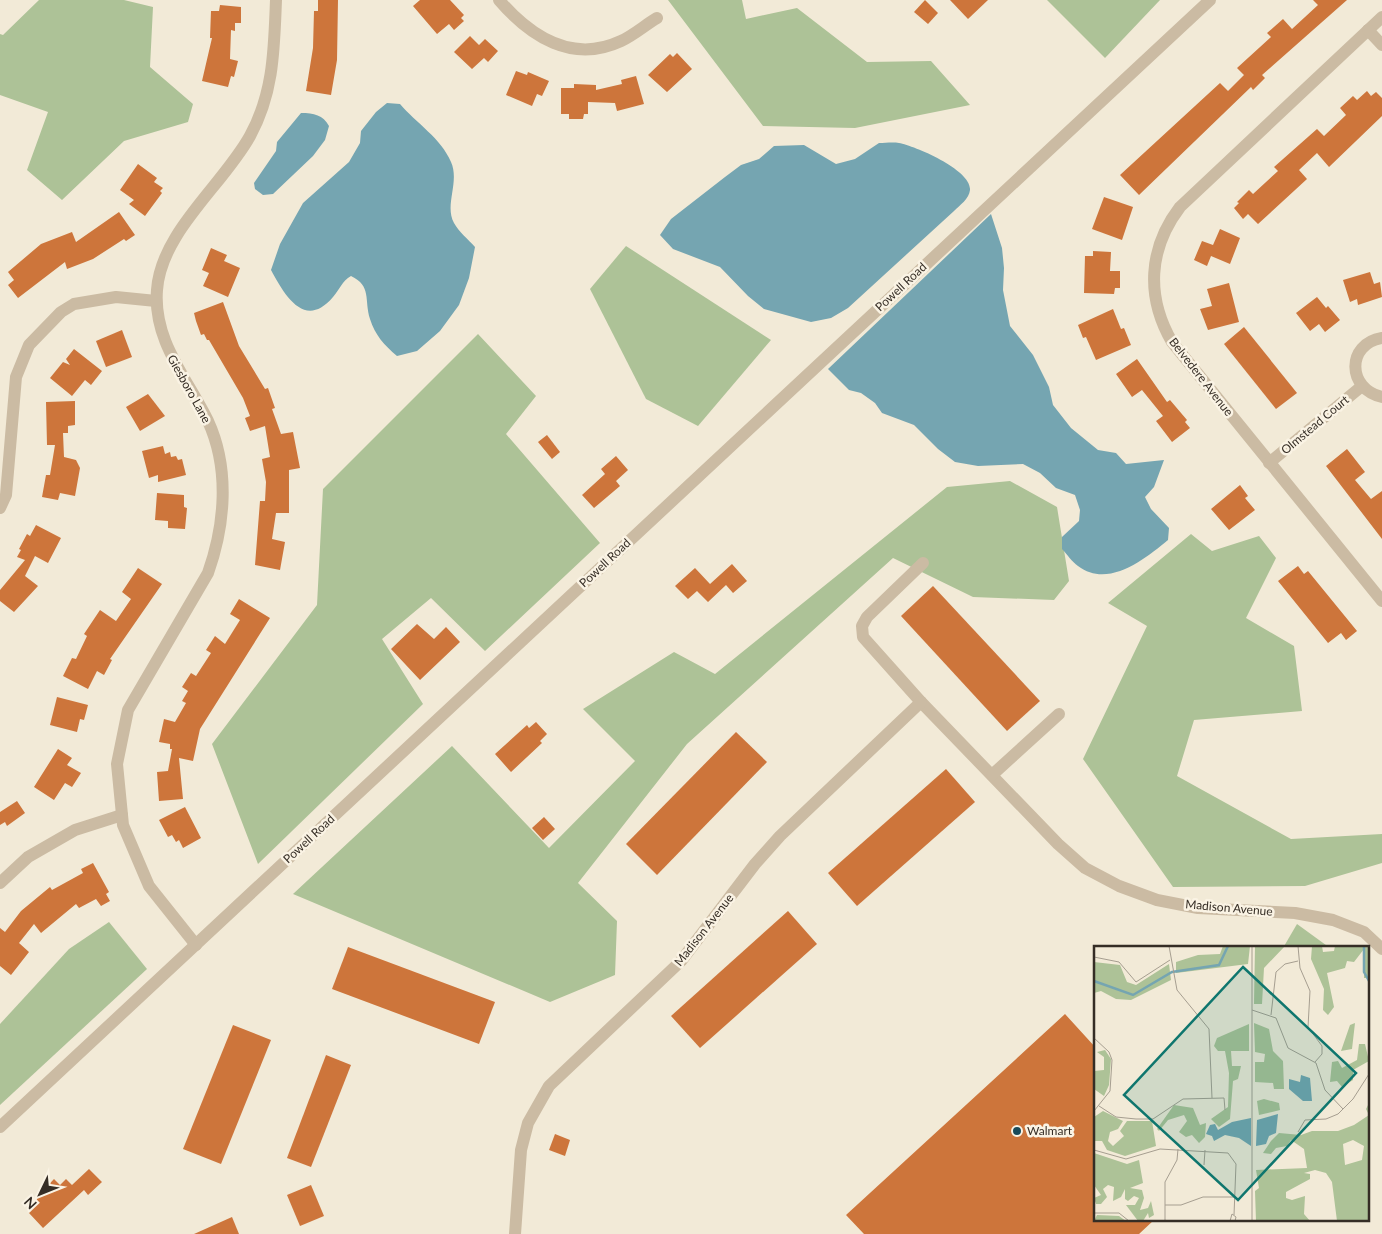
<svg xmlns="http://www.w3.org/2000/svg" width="1382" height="1234" viewBox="0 0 1382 1234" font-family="Lato,sans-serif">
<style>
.green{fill:#adc297}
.water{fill:#75a5b1}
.building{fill:#cd753b}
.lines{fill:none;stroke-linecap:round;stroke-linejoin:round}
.minor{stroke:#cbbba3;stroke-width:12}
.poi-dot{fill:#194a59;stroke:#faf3e4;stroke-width:2}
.labels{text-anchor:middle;stroke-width:5;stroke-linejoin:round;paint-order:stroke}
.street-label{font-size:12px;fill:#352d25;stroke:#faf3e4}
.poi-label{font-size:12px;fill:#352d25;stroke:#faf3e4;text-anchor:start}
.inset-river{fill:none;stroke:#75a5b1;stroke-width:2.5}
.inset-road{fill:none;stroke:#a69e90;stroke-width:1}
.view{fill:#0f766e;fill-opacity:0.15;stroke:#0f766e;stroke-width:2.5}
.inset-edge{fill:none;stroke:#352d25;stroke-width:2.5}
</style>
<rect width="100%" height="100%" fill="#f2ead7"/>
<!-- green -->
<g class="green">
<polygon points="39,0 124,0 153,7 150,67 193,104 188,122 124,141 62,200 27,170 48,112 0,95 0,34 3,35"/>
<polygon points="668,0 742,0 746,19 797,8 867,62 931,61 970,105 855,128 763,126"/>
<polygon points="1047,0 1160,0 1105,58"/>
<polygon points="626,246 771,340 698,426 646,399 590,289"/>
<polygon points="478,334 536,396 506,434 600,543 485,651 431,598 382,639 423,704 258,864 212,744 317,605 323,489"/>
<polygon points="1010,481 1057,507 1069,581 1054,600 973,597 893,558 687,744 578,883 617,921 615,975 550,1002 293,894 452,746 549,848 635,761 583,709 674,652 715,674 947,487"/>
<polygon points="1191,534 1212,551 1259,536 1276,558 1246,618 1294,646 1302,711 1194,720 1177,776 1291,839 1382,834 1382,863 1305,886 1173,887 1083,759 1147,626 1108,603"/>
<polygon points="109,922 147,969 0,1105 0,1024 69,949"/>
<polygon points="1297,924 1330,948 1283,948"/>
</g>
<!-- water -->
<g class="water">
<path d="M387 103 400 104C416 123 441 138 451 162 460 182 444 205 454 223 459 232 468 239 475 247L469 278 459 305 440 331 417 351 397 356C384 345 375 335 370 319 364 300 372 286 351 276 342 281 340 289 333 297 305 330 285 296 271 270L280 244 303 203 349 162 360 143 361 131 376 112Z"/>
<path d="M301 113C314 113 323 115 329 126L325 140 313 156 273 194 263 195 255 189 254 183 276 151 277 142Z"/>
<path d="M879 143C885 143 893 142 899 143 915 146 972 170 970 190 969 199 960 205 954 211L848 308 831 318 811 322 764 309 748 296 720 267 673 249 660 235 671 219 725 177 741 165 759 159 774 146 804 145 836 164 855 159Z"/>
<path d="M991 214 1002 248 1004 268 1003 290 1010 326 1033 355 1049 387 1053 405 1071 428 1098 450 1116 453 1126 464 1164 460 1154 487 1145 497 1151 509 1169 528 1168 540C1145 559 1108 589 1078 566 1072 562 1067 554 1062 549V537L1079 521 1080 510 1075 495 1056 488 1040 473 1023 464 978 466 955 462 938 449 914 425 882 413 875 403 861 393 849 390 828 369Z"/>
</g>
<!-- building -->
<g class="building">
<polygon points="318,0 338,0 337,60 331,95 306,91 313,48 314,11 318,11"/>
<polygon points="420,0 450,0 464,15 461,18 464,21 454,30 449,24 437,34 413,6"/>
<polygon points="925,0 938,13 928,24 914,12"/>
<polygon points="950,0 988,0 968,19"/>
<polygon points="1313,0 1347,0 1262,75 1265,78 1253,90 1251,87 1139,195 1120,175 1220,83 1228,91 1244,75 1237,68 1271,37 1267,33 1283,19 1292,29 1318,5"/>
<polygon points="220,5 241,7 241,23 235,23 235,31 231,30 230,59 238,61 234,77 231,76 228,87 202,81 212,38 210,38 211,11 219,11"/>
<polygon points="470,36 479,45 485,39 498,51 488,62 484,58 472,69 454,52"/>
<polygon points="677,53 692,69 667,92 648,75 670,54 673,57"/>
<polygon points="516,71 527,75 528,72 549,81 542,96 537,94 532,106 506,95"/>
<polygon points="636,76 644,104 617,111 615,103 588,102 588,114 584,114 583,119 569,119 569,114 561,114 561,88 574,88 574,84 596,85 596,90 622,84 621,80"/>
<polygon points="1367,91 1371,96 1376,92 1382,98 1382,116 1329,167 1317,153 1299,170 1307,179 1258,224 1248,214 1243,219 1234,208 1239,203 1237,202 1249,190 1253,194 1278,171 1274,167 1317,129 1324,136 1346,115 1340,108 1353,96 1357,100"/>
<polygon points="138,164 157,178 154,182 163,188 160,191 162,193 145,216 129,204 134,200 120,190"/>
<polygon points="1104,197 1133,207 1122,240 1092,229"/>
<polygon points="119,212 135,235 126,241 124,239 93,259 67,269 65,262 18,298 8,285 14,280 8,272 41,244 72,232 76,242"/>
<polygon points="1220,229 1240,238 1230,264 1211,256 1207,266 1194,260 1202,241 1213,245"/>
<polygon points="211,248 227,255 224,261 240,268 228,297 203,286 209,273 202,270"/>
<polygon points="1093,251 1111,252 1110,271 1120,271 1120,288 1115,288 1114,294 1084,293 1085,256 1093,256"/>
<polygon points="1370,272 1374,284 1380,282 1382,297 1358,305 1357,299 1350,302 1343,280"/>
<polygon points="1229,283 1239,322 1208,330 1200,309 1212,306 1207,289"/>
<polygon points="1317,297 1326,308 1328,306 1340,320 1325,332 1319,324 1310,331 1296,313"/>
<polygon points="223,302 239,346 265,389 268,388 275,408 272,409 281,434 293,432 300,468 289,470 289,513 276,513 272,539 285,542 280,570 255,565 260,501 265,501 266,482 262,459 270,457 265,426 250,431 245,418 250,416 243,398 209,340 207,340 204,334 201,335 196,321 194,313"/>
<polygon points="1113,309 1121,329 1124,328 1131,345 1096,360 1086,337 1083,338 1078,325"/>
<polygon points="1244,327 1297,393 1276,409 1224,344"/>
<polygon points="122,330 132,357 106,367 96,341"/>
<polygon points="74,349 102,371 91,385 85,380 72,396 50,378 63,362 70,365 66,359"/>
<polygon points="1137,359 1167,402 1170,400 1187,420 1185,422 1190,428 1172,442 1156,421 1163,416 1142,390 1132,397 1116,374"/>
<polygon points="148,394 165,416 140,431 126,407"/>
<polygon points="75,401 75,425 68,426 68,433 63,433 64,457 76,460 80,468 75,496 60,493 58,500 42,497 46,475 50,475 55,445 47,445 46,402"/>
<polygon points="547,435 560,452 552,459 538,442"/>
<polygon points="163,446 165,454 170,452 171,457 176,456 178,460 182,459 186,475 158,482 158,475 149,478 142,451"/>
<polygon points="1347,449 1365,472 1355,480 1371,499 1382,491 1382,539 1326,466"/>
<polygon points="616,456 628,470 616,481 620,486 594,508 582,495 605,474 601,469"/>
<polygon points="1240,485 1248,496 1245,498 1255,510 1229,530 1211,509"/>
<polygon points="157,493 184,495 184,507 187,508 185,529 168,528 168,521 155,520"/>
<polygon points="36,525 61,538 48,563 35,556 25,576 38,586 14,612 0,601 0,590 25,560 17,557 21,550 19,549 27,534 30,536"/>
<polygon points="732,564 747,581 733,593 726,585 708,602 697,591 688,599 675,586 695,568 710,584"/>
<polygon points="1298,566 1304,574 1308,571 1357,631 1346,640 1341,633 1328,643 1278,581"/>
<polygon points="138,568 162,584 110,659 112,660 104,675 97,671 88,689 63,676 72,658 76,659 87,636 84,634 100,610 116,621 131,599 122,592"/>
<polygon points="933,586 1040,701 1007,731 901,616"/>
<polygon points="239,599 270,618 200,729 193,761 179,758 183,799 159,801 157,772 168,771 172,749 170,749 170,744 159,742 164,719 175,722 186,703 182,701 188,691 182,687 191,673 196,676 211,653 206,650 215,636 225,644 240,620 230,614"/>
<polygon points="417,624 434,639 446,627 460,642 420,680 391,649"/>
<polygon points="57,697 88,705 84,720 80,719 77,732 50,725"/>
<polygon points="536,722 547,734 540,741 542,743 511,772 495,754 527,725 529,728"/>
<polygon points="736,732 767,762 657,875 626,844"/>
<polygon points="58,749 72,758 67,765 81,773 72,787 65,783 54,800 34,787"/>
<polygon points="946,769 975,802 857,906 828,873"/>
<polygon points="17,801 25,813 7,826 5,822 0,825 0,812"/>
<polygon points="185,807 201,838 183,848 179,840 176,842 172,835 168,837 159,820"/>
<polygon points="544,817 555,829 543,840 532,828"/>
<polygon points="93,863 109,892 106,894 110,901 101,906 96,899 79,908 76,904 41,933 34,924 19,943 29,952 11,975 0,966 0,928 5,932 21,911 50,887 52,890 83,873 81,869"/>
<polygon points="788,911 817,944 700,1048 671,1016"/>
<polygon points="348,947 495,1002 479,1044 332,989"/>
<polygon points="1065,1014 1096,1048 1096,1220 1154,1220 1139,1234 864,1234 846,1215"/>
<polygon points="233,1025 271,1040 221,1164 183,1149"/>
<polygon points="326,1055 351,1065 311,1167 287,1158"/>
<polygon points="555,1134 570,1140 565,1156 549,1150"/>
<polygon points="89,1169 102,1182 88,1195 84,1190 43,1228 29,1213 33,1208 31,1206 37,1200 36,1198 54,1179 60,1185 66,1179 72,1185"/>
<polygon points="311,1185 324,1216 300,1226 287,1195"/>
<polygon points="232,1217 239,1234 194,1234"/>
</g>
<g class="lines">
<!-- minor -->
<g class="minor">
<path d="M499 0C530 36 572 64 621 41 634 35 645 25 657 18"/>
<path d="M1382 17 1180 207C1148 249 1146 297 1172 342L1382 601"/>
<polyline points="1368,30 1382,45"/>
<path d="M1382 338C1346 344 1347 389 1382 397"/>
<polyline points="1269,463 1362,386"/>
<polyline points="0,508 6,495 16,377 29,345 61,312 74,304 116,297 156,301"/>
<polyline points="923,563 867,617 862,626 863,637 921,702 1058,844 1085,868 1119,886 1157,900 1198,908 1295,913 1333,920 1364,932 1382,949"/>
<polyline points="992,775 1059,714"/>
<polyline points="0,883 28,857 75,830 122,815"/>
<path d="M196 945 149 886 123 825 117 764 128 710 208 573C225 525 230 469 208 421 187 378 153 341 157 290 161 232 223 185 250 136 274 92 274 49 276 0"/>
<polyline points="0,1127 1210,0"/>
<polyline points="515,1234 521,1150 528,1123 549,1086 681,961 755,864 780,836 921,702"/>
</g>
</g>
<!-- markers -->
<circle class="poi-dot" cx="1017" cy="1131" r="5"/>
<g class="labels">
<!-- street labels -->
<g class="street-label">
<text transform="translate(901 287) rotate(-43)" y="4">Powell Road</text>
<text transform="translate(1201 377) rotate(52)" y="4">Belvedere Avenue</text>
<text transform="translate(189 389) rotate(61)" y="4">Giesboro Lane</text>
<text transform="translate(1315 425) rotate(-40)" y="4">Olmstead Court</text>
<text transform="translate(605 563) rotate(-43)" y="4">Powell Road</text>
<text transform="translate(309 839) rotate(-43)" y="4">Powell Road</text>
<text transform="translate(1229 908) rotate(5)" y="4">Madison Avenue</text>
<text transform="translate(704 930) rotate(-52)" y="4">Madison Avenue</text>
</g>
<!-- poi labels -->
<g class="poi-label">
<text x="1027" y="1135">Walmart</text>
</g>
</g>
<!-- overview -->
<g transform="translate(1094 946)">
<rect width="275" height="275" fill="#f2ead7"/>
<path d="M129 0H156L154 18 82 27V16L104 9 126 8ZM161 0H191L170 22 168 58H160ZM218 0H228L229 6 240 5 241 0H275V32H270V3L260 16 253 15 251 22 233 27 240 61 234 69 229 64 230 43 217 13ZM0 16 26 19 33 36 42 39 75 18 77 34 37 54 22 53 7 45 0 47ZM160 77 175 83 179 105 189 115 190 143H180L179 137 161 136V116H170L171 108 161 106ZM261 77 258 103 247 105 256 79ZM155 78V105H137L138 120H147L144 133 139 135 136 173 125 181 117 173 134 161 135 127 131 105H124L120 100 123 92ZM265 98H271L275 115 259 124V134L248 141 243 135 236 136 238 116 244 115 248 122 263 114ZM11 104 17 113 15 139 10 150 0 143V125L10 124V111L3 106ZM170 153 185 157 186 164 165 169 163 155ZM275 157V275H243L238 236 232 227 221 224 210 227 216 228V233L192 246V252L198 254 211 250 210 268 216 275H162L161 245 165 242 162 224 213 222 210 203 197 194 193 200 182 202 177 208 169 207 177 195 185 187 207 189 218 185H244L260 179 275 169 272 163ZM259 194 270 200 268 214 251 219 249 198ZM80 159 99 162 106 179 112 177 111 191 105 197 98 189 92 191 85 186 93 175 90 169 74 174 65 185 63 183ZM9 165 29 175 24 183 16 186 14 195 19 200 30 190 26 185 33 175H58L62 200 31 210 13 204 8 195H0V171ZM0 207 33 218 45 214 49 237 36 242 48 244 50 252 46 264 54 262 57 255 60 269 55 272 54 267 49 275H44L32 259H41L45 252 40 250 34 255 31 253V243L27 251 19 255 20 241 14 239 9 243 13 251 7 258H2L0 252 7 249 0 239ZM3 269 25 270 32 275H0Z" fill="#adc297" fill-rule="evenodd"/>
<path d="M207 129 216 132 218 155H209L195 143V133L206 136ZM184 168 182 187 175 190 172 198 162 200 163 174ZM157 172V200L145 192 131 189 120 195 118 190 112 188 116 179 121 178 124 184 138 176Z" fill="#75a5b1"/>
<path class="inset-river" d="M270 0V26L275 35M0 35 39 49 78 26 125 19 134 0"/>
<path class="inset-road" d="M75 0 83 44 115 83 118 152M204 0 206 22 216 45 214 81 228 100V108L221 116M0 11 25 16 42 36 76 14M158 64 182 72 194 102 222 117 231 144 249 163M177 69 182 26 191 18 204 15M0 92 15 106 18 114 16 145 0 165M5 160 22 171 42 173H59L89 153 130 152 131 164M204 186 211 174 232 173 244 168 259 153 275 128M0 204 32 213 66 203 134 207 142 218 140 269M110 219 111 204M71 259H87L109 251H142M0 267H25L35 275M71 275V236L83 214 84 203M136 275 138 268 142 271 141 275M158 275V0"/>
<path class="view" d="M149 21 262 127 144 254 30 149Z"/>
<rect width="275" height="275" class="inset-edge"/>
</g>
<!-- north arrow -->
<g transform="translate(40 1194) rotate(227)" stroke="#faf3e4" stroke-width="4" paint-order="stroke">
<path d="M0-4L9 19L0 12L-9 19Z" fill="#352d25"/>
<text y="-8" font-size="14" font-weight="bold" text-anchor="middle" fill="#352d25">N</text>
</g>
</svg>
